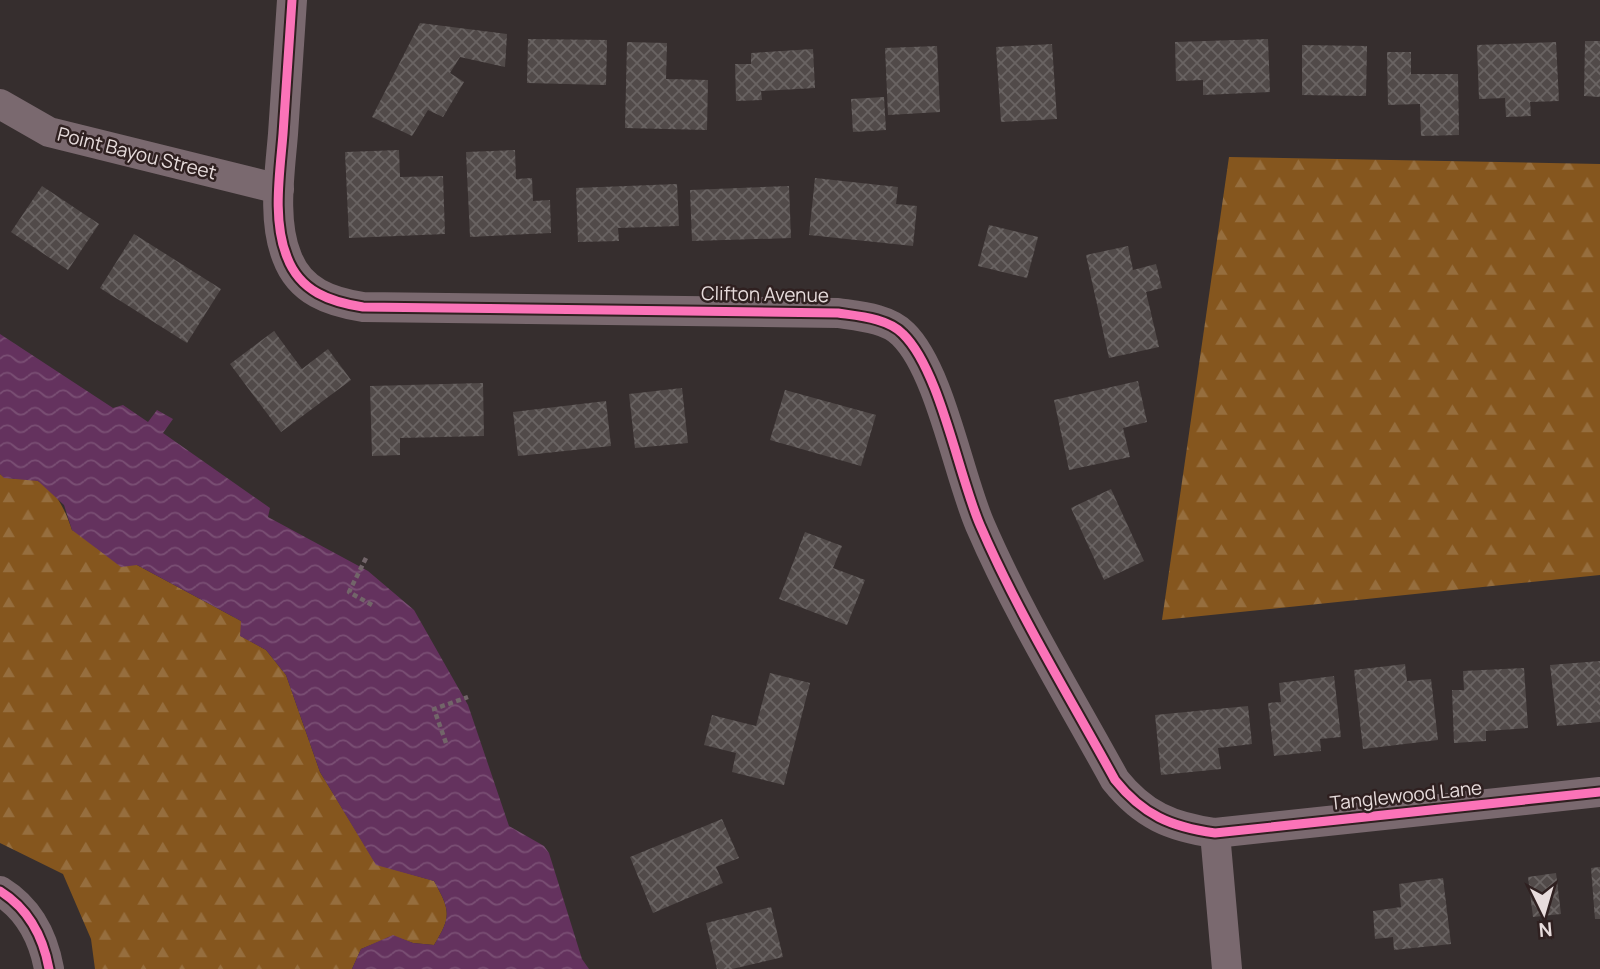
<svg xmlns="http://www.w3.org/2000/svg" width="1600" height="969" viewBox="0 0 1600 969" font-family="Manrope,sans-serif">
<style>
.forest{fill:url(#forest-firs)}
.water{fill:url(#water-waves)}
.building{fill:url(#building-cross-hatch)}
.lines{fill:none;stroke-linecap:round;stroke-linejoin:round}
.path{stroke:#726569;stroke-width:4.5;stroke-dasharray:5 3.5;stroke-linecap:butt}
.street{stroke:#7a696f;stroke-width:30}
.cycleway-casing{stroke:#2f2020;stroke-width:13}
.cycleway{stroke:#fb73b8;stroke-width:9}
.labels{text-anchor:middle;stroke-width:5;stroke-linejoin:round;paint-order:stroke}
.street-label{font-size:19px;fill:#e7dcdc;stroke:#2f2020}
</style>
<defs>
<pattern id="forest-firs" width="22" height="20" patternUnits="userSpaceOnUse" patternTransform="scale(1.75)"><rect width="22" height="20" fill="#85561e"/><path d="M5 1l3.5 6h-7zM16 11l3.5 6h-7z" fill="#966e3e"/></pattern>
<pattern id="water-waves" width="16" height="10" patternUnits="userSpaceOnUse" patternTransform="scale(1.75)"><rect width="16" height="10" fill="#64325e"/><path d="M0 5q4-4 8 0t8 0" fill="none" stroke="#7a4f74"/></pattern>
<pattern id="building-cross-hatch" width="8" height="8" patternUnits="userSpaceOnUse" patternTransform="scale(1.75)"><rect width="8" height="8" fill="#514a49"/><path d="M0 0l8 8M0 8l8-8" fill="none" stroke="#6a6463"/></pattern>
</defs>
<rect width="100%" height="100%" fill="#362e2e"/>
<!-- forest -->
<g class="forest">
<polygon points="1229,157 1600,164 1600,575 1162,620"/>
<path d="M0 474C11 483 26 476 38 481 56 489 66 512 72 530L241 621V636L266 650 286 675 320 772 376 864 434 881C450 910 452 916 434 945L413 943 393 936 361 949 352 969H95L91 939 63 874 0 843Z"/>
</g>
<!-- water -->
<path class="water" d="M0 334 113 408 123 405 148 422 157 410 173 419 163 433 270 508 268 517 368 571 414 610 468 705 509 826 544 846 549 853 582 959 589 969H352L361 949 393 935 413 943 434 945C452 916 450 910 434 881L376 865 320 772 286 675 266 650 240 636 241 621 137 565 121 567 72 530 64 505 38 481 4 478 0 474Z"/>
<!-- building -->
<g class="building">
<polygon points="420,23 507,34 505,67 460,57 450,73 464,82 443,117 428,110 412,136 372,117"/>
<polygon points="528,39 607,40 606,85 527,83"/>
<polygon points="1268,39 1270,92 1203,95 1203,80 1176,81 1175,42"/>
<polygon points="1585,41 1600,41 1600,97 1584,96"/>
<polygon points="627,42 667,43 666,79 708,80 707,130 625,128"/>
<polygon points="1556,42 1559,101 1530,102 1531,116 1506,117 1505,98 1479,99 1477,45"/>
<polygon points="1052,44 1057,119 1001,122 996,47"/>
<polygon points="1302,45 1367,46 1366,96 1302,95"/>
<polygon points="937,46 940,112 888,115 885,48"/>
<polygon points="813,49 815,88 761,91 762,100 736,101 735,64 751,64 751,53"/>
<polygon points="1387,52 1411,52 1411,74 1458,74 1459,135 1421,136 1420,104 1388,105"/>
<polygon points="884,97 886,130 853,132 851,99"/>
<polygon points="399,150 400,177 443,176 445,234 349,238 345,152"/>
<polygon points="515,150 516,179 532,178 533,201 550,200 551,233 470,237 466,152"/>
<polygon points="815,178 898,187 896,204 917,206 913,246 809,235"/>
<polygon points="677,184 679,226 618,228 619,241 578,242 576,188"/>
<polygon points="42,186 99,224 68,270 11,232"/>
<polygon points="789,186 791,238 692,241 690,190"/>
<polygon points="989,225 1038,237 1027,278 978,266"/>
<polygon points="134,234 221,289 187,343 100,288"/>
<polygon points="1128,246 1133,270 1156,264 1162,288 1146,292 1159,347 1109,358 1086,255"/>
<polygon points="274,331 302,369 328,349 351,380 281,432 230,364"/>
<polygon points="1138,381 1147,422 1123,428 1130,457 1069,470 1054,400"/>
<polygon points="483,383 484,436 400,438 400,455 372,456 370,386"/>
<polygon points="682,388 688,443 635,448 629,394"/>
<polygon points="785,390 876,415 861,466 770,440"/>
<polygon points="606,401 611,446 518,456 513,412"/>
<polygon points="1111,489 1144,561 1104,580 1071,508"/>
<polygon points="805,532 842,546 833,568 865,580 847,625 779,599"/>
<polygon points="1600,661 1600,722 1557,726 1550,665"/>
<polygon points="1405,664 1407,681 1431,679 1438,740 1363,749 1354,670"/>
<polygon points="1524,668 1528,728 1486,731 1486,741 1454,743 1452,690 1464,690 1463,671"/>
<polygon points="770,673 810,683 784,785 732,772 736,753 704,745 712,715 756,726"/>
<polygon points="1334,676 1341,737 1320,739 1321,751 1274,756 1268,703 1281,702 1279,683"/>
<polygon points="1248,706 1252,744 1218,748 1221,769 1161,775 1155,715"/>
<polygon points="722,819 739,858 716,867 723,883 653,913 630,857"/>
<polygon points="1600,867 1600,919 1595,919 1591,868"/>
<polygon points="1556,873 1561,914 1533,917 1528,877"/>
<polygon points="1443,878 1451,944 1394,950 1393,937 1375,939 1373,911 1401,907 1399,884"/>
<polygon points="771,907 783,957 732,969 717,969 706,923"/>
</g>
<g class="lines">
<!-- path -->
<g class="path">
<polyline points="366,558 349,592 372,605"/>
<polyline points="446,743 434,709 468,697"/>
</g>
<!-- street -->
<g class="street">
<path d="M292 0C289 45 286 89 283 134 280 172 272 220 287 257 300 292 331 302 363 307L838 313C858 316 888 318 903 334 940 370 958 474 980 525 1018 613 1069 696 1115 780 1143 815 1171 827 1215 833L1600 792"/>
<polyline points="0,104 49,132 279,189"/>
<polyline points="1215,833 1227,969"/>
<path d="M0 891C29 909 43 936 49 969"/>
</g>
<defs>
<g id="cycleway">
<path d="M292 0C289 45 286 89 283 134 280 172 272 220 287 257 300 292 331 302 363 307L838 313C858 316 888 318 903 334 940 370 958 474 980 525 1018 613 1069 696 1115 780 1143 815 1171 827 1215 833L1600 792"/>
<path d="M0 891C29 909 43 936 49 969"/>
</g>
</defs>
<!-- cycleway casing -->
<use href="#cycleway" class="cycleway-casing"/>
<!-- cycleway -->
<use href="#cycleway" class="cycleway"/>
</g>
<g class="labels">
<!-- street labels -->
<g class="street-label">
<text transform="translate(137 153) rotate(14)" y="7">Point Bayou Street</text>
<text transform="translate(765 294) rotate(1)" y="7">Clifton Avenue</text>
<text transform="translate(1406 795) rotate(-6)" y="7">Tanglewood Lane</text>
</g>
</g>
<!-- north arrow -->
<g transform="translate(1544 913) rotate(175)" stroke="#2f2020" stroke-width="5" paint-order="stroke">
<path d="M0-5L12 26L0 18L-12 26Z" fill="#e7dcdc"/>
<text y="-10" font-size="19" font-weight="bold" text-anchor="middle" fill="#e7dcdc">N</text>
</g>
</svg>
